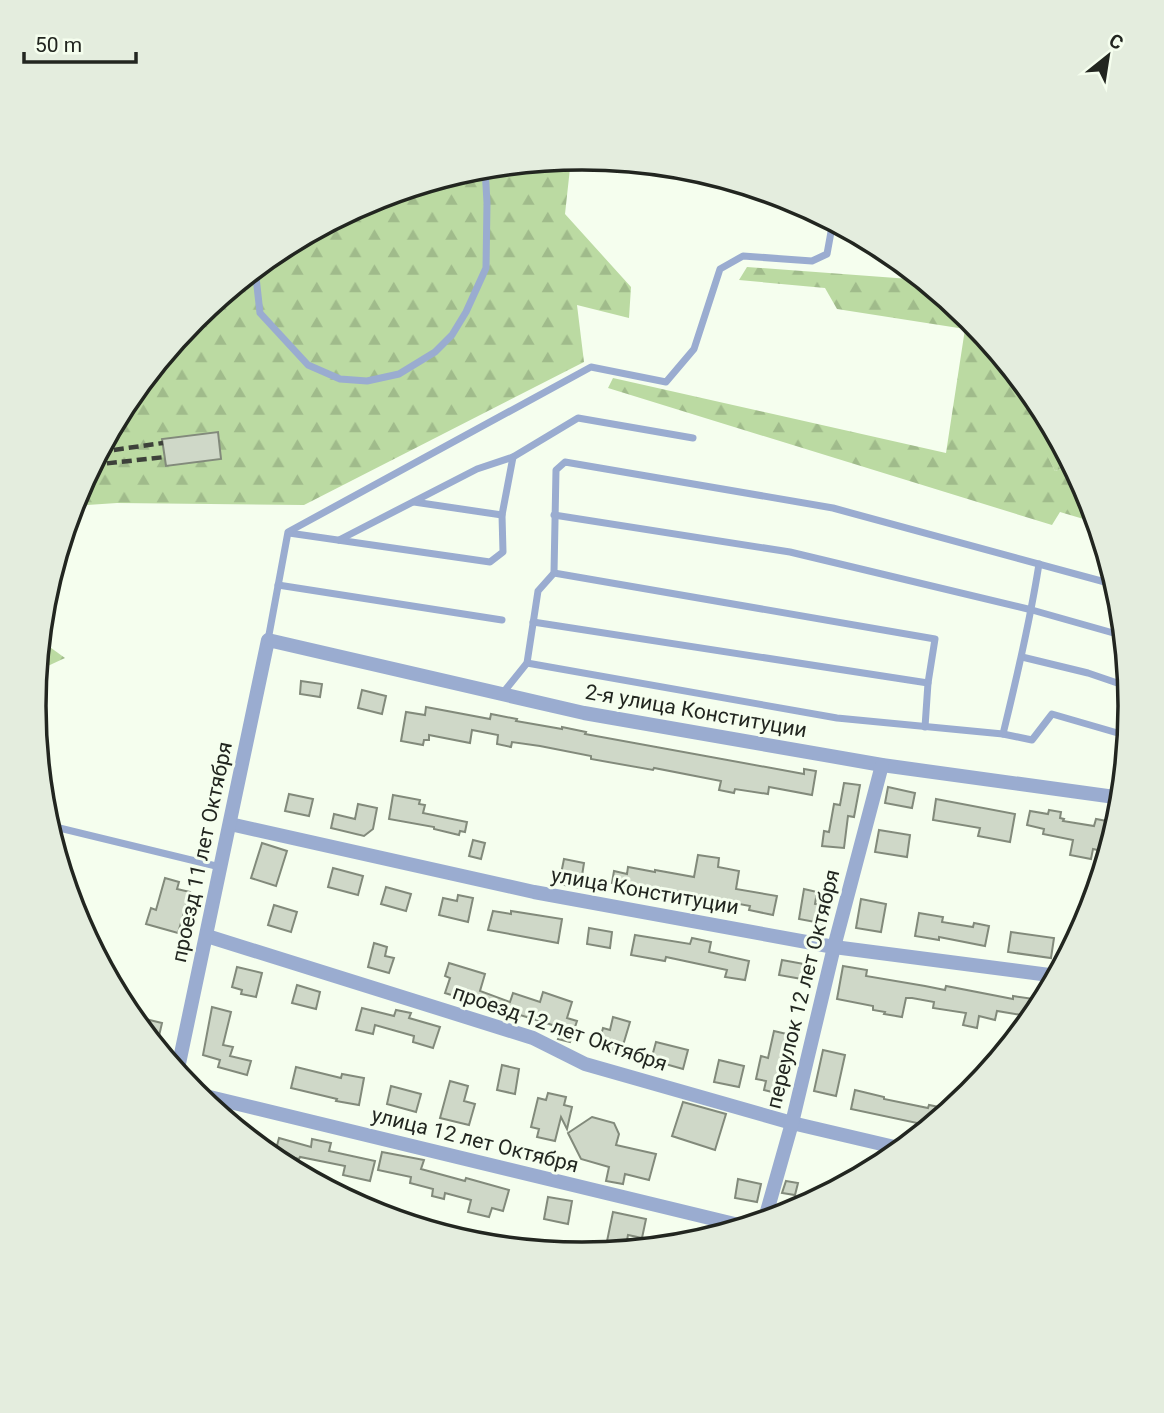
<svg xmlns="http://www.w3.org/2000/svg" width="1164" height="1413" viewBox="0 0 1164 1413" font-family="Roboto,sans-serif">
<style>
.forest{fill:url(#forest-firs)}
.wetland{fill:url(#wetland-marsh)}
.building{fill:#cfd8c8;stroke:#828a7b;stroke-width:2}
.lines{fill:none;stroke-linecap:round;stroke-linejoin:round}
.service{stroke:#9aacd0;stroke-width:7}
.minor{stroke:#9aacd0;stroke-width:14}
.rail{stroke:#3d413a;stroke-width:4.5;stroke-dasharray:10 5;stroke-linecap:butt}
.labels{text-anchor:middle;stroke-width:6;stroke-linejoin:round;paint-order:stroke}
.street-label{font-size:21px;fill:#222620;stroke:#f5feee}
.rim{fill:none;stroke:#222620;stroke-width:3.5}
</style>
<defs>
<pattern id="forest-firs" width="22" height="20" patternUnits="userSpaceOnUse" patternTransform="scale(1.75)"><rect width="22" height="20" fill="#bbdaa2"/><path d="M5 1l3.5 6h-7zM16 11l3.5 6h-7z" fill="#a0bb8b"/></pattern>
<pattern id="wetland-marsh" width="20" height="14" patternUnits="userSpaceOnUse" patternTransform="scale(1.75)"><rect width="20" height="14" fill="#bbdaa2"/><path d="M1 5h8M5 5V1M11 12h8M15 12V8" fill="none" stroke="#a0bb8b"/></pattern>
</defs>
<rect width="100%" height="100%" fill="#f5feee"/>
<!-- forest -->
<g class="forest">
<polygon points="571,159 565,214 631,287 629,318 577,305 584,362 304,505 117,503 72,506 75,496 126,401 194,318 277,250 372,199 475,168"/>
<polygon points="747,267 923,280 970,319 1038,402 1049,431 1043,446 1055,471 1072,465 1089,497 1097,523 1060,512 1052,525 608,388 613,378 946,453 965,329 837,309 825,288 739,280"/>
<polygon points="40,640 65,658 37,671"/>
</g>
<!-- wetland -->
<polygon class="wetland" points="1043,410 1072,465 1055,471 1042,446 1049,431"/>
<!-- building -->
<g class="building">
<polygon points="218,432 221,459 166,466 162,439"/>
<polygon points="301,681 322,684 320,697 300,694"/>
<polygon points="362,690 386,696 382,714 358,708"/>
<polygon points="426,707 490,719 491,714 517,719 516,721 562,729 562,727 586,732 585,734 804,774 804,769 816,771 812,795 769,787 768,794 735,789 734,793 719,790 721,781 654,768 653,770 591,759 591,756 540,746 512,742 511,747 497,744 498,735 472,730 470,743 429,735 429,740 424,740 423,745 401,741 406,712 425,715"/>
<polygon points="844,783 860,785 854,817 848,816 844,848 822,846 824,831 829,832 834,804 840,805"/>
<polygon points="888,787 915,793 912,808 885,803"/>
<polygon points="289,794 313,799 309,816 285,811"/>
<polygon points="393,795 420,800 419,804 425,805 423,813 467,822 465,832 460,831 459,835 434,829 434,827 389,819"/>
<polygon points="936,799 1015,814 1010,842 978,836 980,828 933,820"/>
<polygon points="358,804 377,808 373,829 364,836 331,828 334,814 355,819"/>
<polygon points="1049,810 1061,812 1060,818 1064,819 1063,821 1094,826 1096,819 1107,821 1102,851 1093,849 1091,859 1070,855 1073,840 1043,834 1044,829 1027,825 1030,811 1048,814"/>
<polygon points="879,830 910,835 907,857 875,852"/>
<polygon points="473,840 485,843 481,859 469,856"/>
<polygon points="262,843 287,851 276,886 251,878"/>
<polygon points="698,855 719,858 718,867 739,871 736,889 777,896 773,915 749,910 750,906 691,895 691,894 669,890 668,896 612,883 614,871 627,874 628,867 655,872 655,870 694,877"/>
<polygon points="564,859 584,863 580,888 559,884"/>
<polygon points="333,868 363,876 358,895 328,887"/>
<polygon points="165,878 179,882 177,889 190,892 178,933 146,924 151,908 156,910"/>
<polygon points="386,887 411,894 406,911 381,904"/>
<polygon points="804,889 817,892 815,904 829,906 826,924 799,919"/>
<polygon points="458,895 473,898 468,922 439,915 443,898 457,901"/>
<polygon points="861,899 886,904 881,932 856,928"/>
<polygon points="274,905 297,912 291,932 268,925"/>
<polygon points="493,911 511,914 511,911 562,919 558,943 488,930"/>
<polygon points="919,913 943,917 942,922 973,927 974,923 989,926 985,946 939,937 939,940 915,936"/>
<polygon points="589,928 612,932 610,948 587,944"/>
<polygon points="1011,932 1054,938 1051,958 1008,952"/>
<polygon points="635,935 690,944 692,938 711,942 709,952 749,961 745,980 725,977 727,970 666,957 665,961 631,955"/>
<polygon points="374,943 387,947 385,956 394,958 389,973 368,967"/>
<polygon points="782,960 815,966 813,981 779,975"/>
<polygon points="449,963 485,974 480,991 510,1002 513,993 540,1002 543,992 572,1002 567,1018 577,1021 570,1042 558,1039 562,1028 520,1015 519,1019 496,1011 497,1009 445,993 450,978 445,976"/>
<polygon points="843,966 867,970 866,976 925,986 945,990 946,986 1013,999 1013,996 1041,1000 1039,1010 1034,1017 997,1011 995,1020 979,1016 977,1028 963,1025 966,1013 933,1008 934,1002 912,998 906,998 902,1017 884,1014 885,1012 873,1010 873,1006 837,999"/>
<polygon points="237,967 262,973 256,997 241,994 242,990 232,987"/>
<polygon points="297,985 320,992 316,1009 292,1003"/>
<polygon points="212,1007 231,1012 223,1045 233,1047 230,1056 251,1061 247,1075 218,1067 220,1060 203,1055"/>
<polygon points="362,1008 394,1016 396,1010 411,1013 409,1018 440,1027 433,1048 413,1042 414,1036 375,1025 373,1034 356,1030"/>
<polygon points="129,1015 162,1023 156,1049"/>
<polygon points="613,1017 630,1022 621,1052 598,1046 603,1028 610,1030"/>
<polygon points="774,1031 791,1035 780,1094 764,1090 766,1081 756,1079 761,1056 768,1058"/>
<polygon points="656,1042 688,1050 683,1069 651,1060"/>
<polygon points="823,1050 845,1055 836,1096 814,1091"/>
<polygon points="719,1060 744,1066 739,1087 714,1082"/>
<polygon points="502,1065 519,1069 515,1094 497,1090"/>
<polygon points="296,1067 341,1078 342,1074 364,1078 359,1105 336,1101 337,1099 291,1088"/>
<polygon points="450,1081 468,1086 464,1101 475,1104 469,1125 440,1118"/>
<polygon points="391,1086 421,1094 416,1112 387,1104"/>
<polygon points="855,1090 884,1097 884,1099 928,1108 929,1105 944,1108 942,1117 931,1126 851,1109"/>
<polygon points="548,1093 566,1097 564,1105 572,1107 567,1129 561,1117 555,1141 537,1137 539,1129 531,1127 538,1098 546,1100"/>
<polygon points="683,1102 726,1114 715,1150 672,1136"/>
<polygon points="592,1117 614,1123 619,1134 616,1145 656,1154 649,1180 625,1174 623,1184 606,1181 609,1167 581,1159 568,1133"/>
<polygon points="279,1138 311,1147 312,1139 331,1143 329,1151 375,1161 370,1181 343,1175 345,1166 300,1157 299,1159 275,1153"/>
<polygon points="382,1152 424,1160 421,1169 465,1181 466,1178 509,1190 503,1211 492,1208 489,1217 468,1212 471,1200 445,1193 444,1199 432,1196 433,1189 410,1183 411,1177 378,1170"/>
<polygon points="738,1179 761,1184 757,1202 735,1198"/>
<polygon points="786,1181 798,1183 795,1195 782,1193"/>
<polygon points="548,1197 572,1201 568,1224 544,1219"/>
<polygon points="613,1212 646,1219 642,1238 628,1235 625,1251 613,1252 605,1251"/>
</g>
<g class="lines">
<!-- service -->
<g class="service">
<polyline points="255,268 260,313 308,365 340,379 367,381 399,374 435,352 452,335 466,312 486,268 487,203 485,167"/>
<polyline points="414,502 502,515"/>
<polyline points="554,515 790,552 1032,610 1124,636"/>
<polyline points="289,533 490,562 503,552 502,515 513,457"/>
<polyline points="339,540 477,469 513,457 578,418 693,438"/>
<polyline points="554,573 935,639 928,683 925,727"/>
<polyline points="278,585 502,620"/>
<polyline points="533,622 928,683"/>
<polyline points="268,640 288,532 591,367 666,382 694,349 720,269 743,256 812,261 827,254 833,221"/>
<polyline points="1022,657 1088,673 1129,687"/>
<polyline points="527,663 837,718 1003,734 1032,740 1052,714 1128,736"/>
<polyline points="502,694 527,663 538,591 554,573 556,470 565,462 833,508 1116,585"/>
<path d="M1003 734C1017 677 1030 621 1039 564"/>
<polyline points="47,825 220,867"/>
</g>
<!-- minor -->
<g class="minor">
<polyline points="230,824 534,892 834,947 1057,976"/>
<polyline points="207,936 533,1038 585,1064 792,1123 903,1149"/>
<polyline points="177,1073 268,640 584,713 882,765 1122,798"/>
<polyline points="193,1093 747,1227"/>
<polyline points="764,1222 792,1123 834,947 882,765"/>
</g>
<!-- rail -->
<g class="rail">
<polyline points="99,452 163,443"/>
<polyline points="92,465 165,457"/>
</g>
</g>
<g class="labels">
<!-- street labels -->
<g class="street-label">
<text transform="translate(696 711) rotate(10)" y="7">2-я улица Конституции</text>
<text transform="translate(202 852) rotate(-78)" y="7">проезд 11 лет Октября</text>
<text transform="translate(645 891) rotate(10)" y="7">улица Конституции</text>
<text transform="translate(803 989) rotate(-76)" y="7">переулок 12 лет Октября</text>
<text transform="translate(560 1028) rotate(19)" y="7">проезд 12 лет Октября</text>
<text transform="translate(475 1140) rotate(14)" y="7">улица 12 лет Октября</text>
</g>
</g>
<!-- crop -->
<path d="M0 0H1164V1413H0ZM46 706a536 536 0 1 1 1072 0a536 536 0 1 1-1072 0Z" fill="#e4edde" fill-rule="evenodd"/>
<path class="rim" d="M46 706a536 536 0 1 1 1072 0a536 536 0 1 1-1072 0Z"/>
<!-- north arrow -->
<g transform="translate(1108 56) rotate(30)" stroke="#f5feee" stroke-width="5" paint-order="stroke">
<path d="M0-5L12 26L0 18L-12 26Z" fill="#222620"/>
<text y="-10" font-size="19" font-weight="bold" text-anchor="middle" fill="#222620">С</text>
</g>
<!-- scale -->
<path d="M24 52v10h112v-10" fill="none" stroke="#222620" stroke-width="3.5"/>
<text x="35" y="52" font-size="21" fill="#222620" stroke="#f5feee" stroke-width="5" paint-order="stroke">50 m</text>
</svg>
